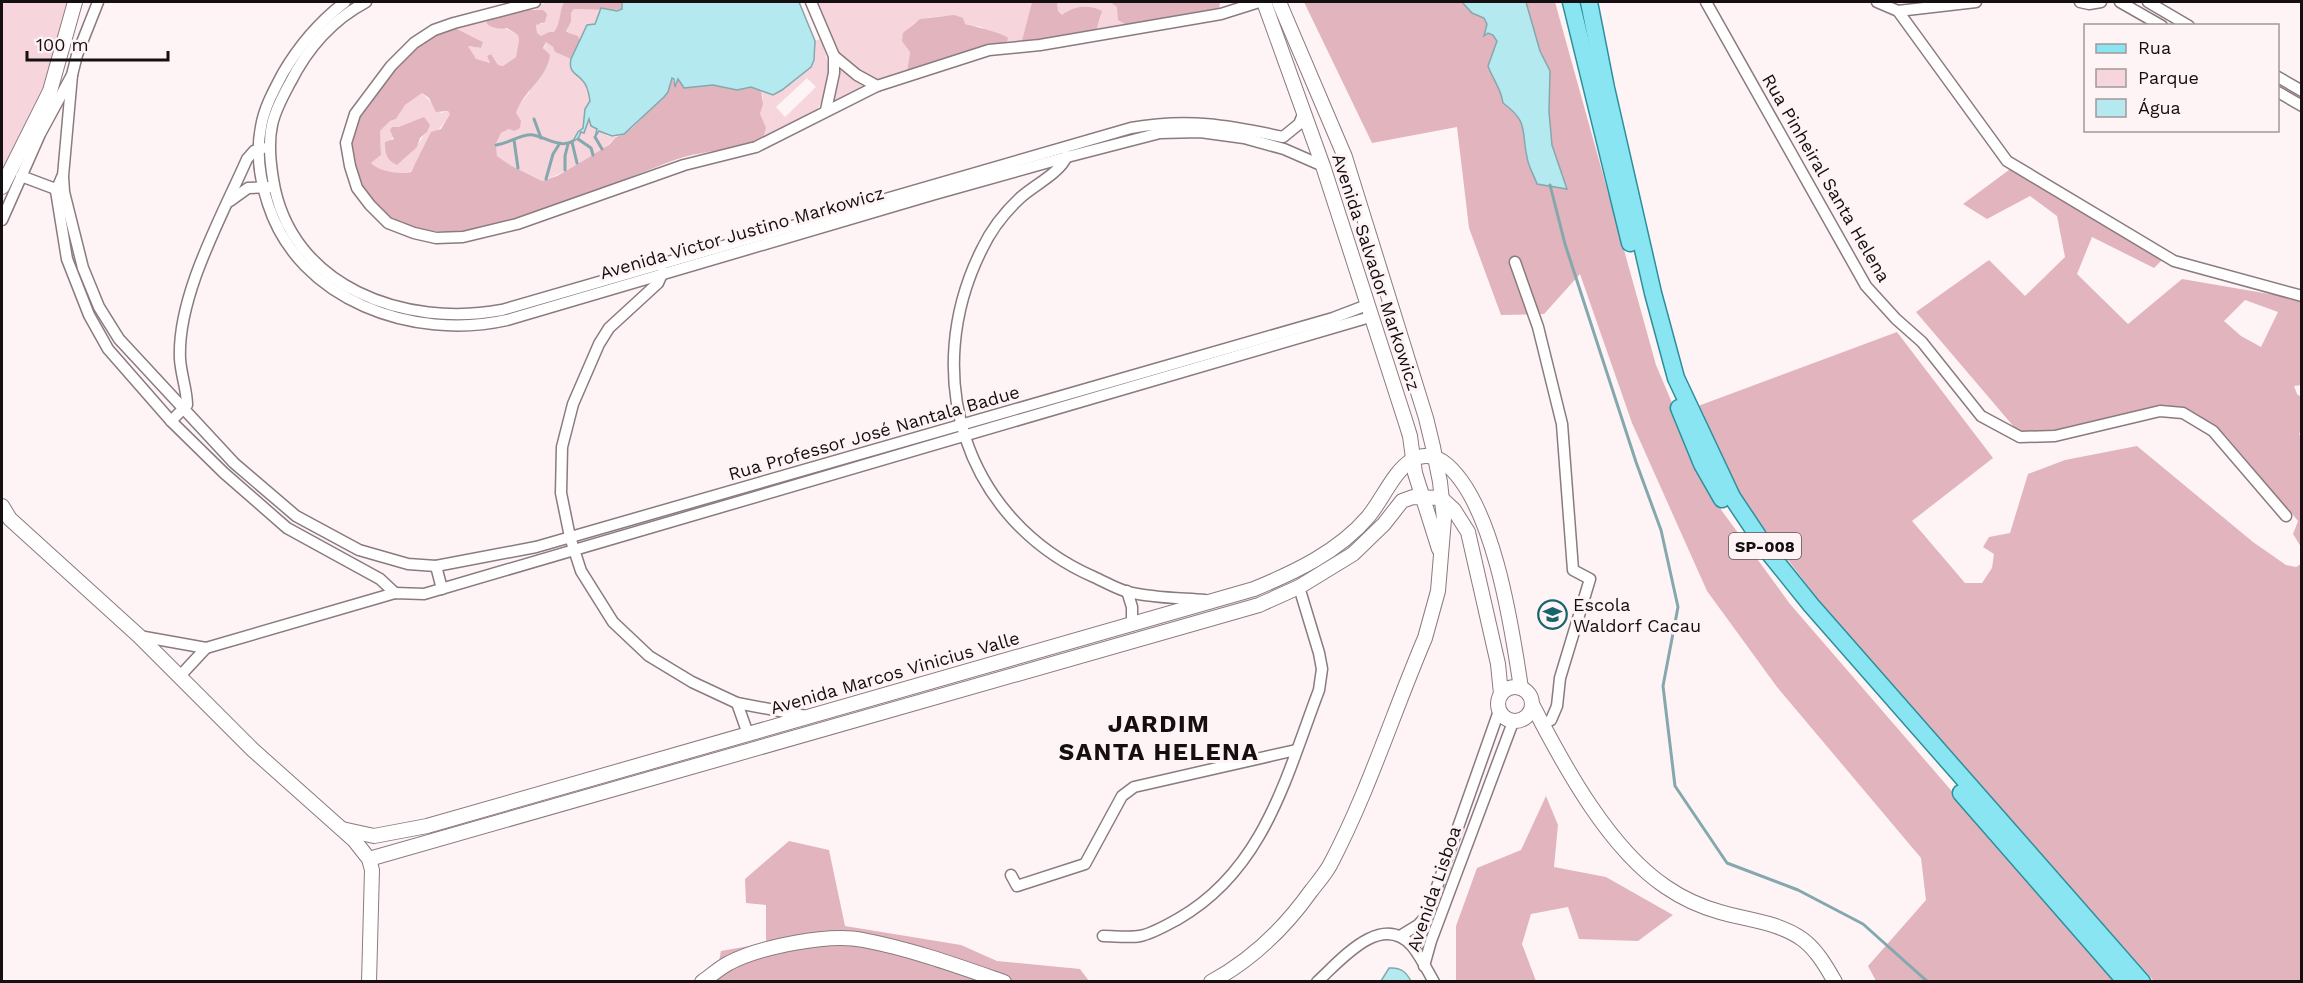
<svg xmlns="http://www.w3.org/2000/svg" width="2303" height="983" viewBox="0 0 2303 983" font-family="'Work Sans',sans-serif">
<style>
.green{fill:#f6d5dc;fill-rule:evenodd}
.forest{fill:#e2b4be;fill-rule:evenodd}
.water{fill:#b4e9f0;stroke:#84a8ad;stroke-width:1.5}
.lines{fill:none;stroke-linecap:round;stroke-linejoin:round}
.stream{stroke:#84a8ad;stroke-width:3}
.minor-casing{stroke:#8a7b7e;stroke-width:13}
.tertiary-casing{stroke:#8a7b7e;stroke-width:16}
.primary-casing{stroke:#2c8f9c;stroke-width:19}
.minor{stroke:#fff;stroke-width:10}
.tertiary{stroke:#fff;stroke-width:14}
.primary{stroke:#88e5f1;stroke-width:16}
.labels{text-anchor:middle;stroke-width:6;stroke-linejoin:round;paint-order:stroke}
.shield{fill:#fef4f6;stroke:#5b5456;stroke-width:1.5}
.shield-label{font-size:16px;font-weight:bold;fill:#150f11}
.street-label{font-size:18px;fill:#150f11;stroke:#fef4f6}
.poi-label{font-size:18px;fill:#150f11;stroke:#fef4f6;text-anchor:start}
.district-label{font-size:24px;font-weight:bold;letter-spacing:1.5px;fill:#150f11;stroke:#fef4f6}
</style>
<rect width="100%" height="100%" fill="#fef4f6"/>
<!-- green -->
<g class="green">
<polygon points="2,2 68,2 43,90 32,116 2,169"/>
<path d="M548 2H564C559 12 561 23 554 33L549 32 541 36 537 33 536 24H543L536 9 527 10Z"/>
<polygon points="812,2 1032,2 1021,44 1006,45 995,32 986,31 982,27 965,24 943,16 926,18 914,23 907,30 910,52 907,72 883,79 871,79 840,59"/>
<path d="M1057 2H1110L1117 7 1129 26 1095 34 1101 15C1085 9 1076 3 1062 15L1058 11Z"/>
<polygon points="601,8 595,24 587,25 580,41 578,36 569,33 566,30 571,22 571,13 574,9"/>
<polygon points="486,18 518,35 519,40 516,57 503,66 498,65 491,54 487,56 490,63 476,60 468,46 481,48 483,42 453,27"/>
<path d="M820 39C832 64 832 93 813 115L761 139 760 114 763 97 761 90 772 95C783 90 811 71 814 60 816 54 815 47 815 41ZM807 78 816 87 785 117 776 107Z"/>
<path d="M546 42 553 47 555 52 571 59C568 72 576 73 583 81 587 85 589 95 590 101L585 109 583 128 576 135 578 139 581 132H584L589 119 590 124 597 129 594 137 597 132 601 131 608 136 616 137C602 153 562 174 542 181L510 165 497 156 496 145 501 133 509 129 518 106 529 93Z"/>
<polygon points="839,69 864,87 835,102 833,99"/>
<path d="M422 93 441 113 448 111 450 114C442 128 431 136 423 150 418 157 416 165 410 172 399 175 379 171 371 163L381 155 380 131 390 121 396 119 405 105ZM415 122 427 132C421 137 420 144 414 149 410 154 406 156 402 161L391 139 395 137 390 130Z"/>
</g>
<!-- forest -->
<g class="forest">
<path d="M564 2H622V9C618 11 583 9 574 9L571 13V22L566 31 569 33 578 36 580 41 571 59 555 52 553 47 546 42 543 48 550 55C547 79 523 91 516 113L521 121 520 128 514 131 509 129 501 133 496 144 497 156 510 165 542 181 557 176 588 158 610 144 616 137 624 134 632 128 668 92 672 78 676 86 678 79 684 87 713 85 737 90 751 87 761 90 763 104 760 114 766 128 763 138C747 148 705 151 684 157 610 181 492 248 416 228 394 222 378 211 365 193 356 180 349 157 350 141 351 116 397 62 417 47 429 38 440 33 453 27L483 42 481 48 468 46 476 59 490 63 487 56 491 54 498 65 503 66 516 57 519 40 518 35 507 28C499 29 494 29 487 24L486 18 527 10H543L547 14 545 22 536 25 537 33 541 36 549 32H554C561 23 559 11 564 2ZM422 93 429 98 436 112 448 111 450 114 441 129 431 132 411 172C399 175 379 171 371 163L381 155 380 131 390 121 396 119 405 105Z"/>
<path d="M1032 2H1057L1058 11 1062 15C1073 6 1088 4 1102 11L1095 34 1021 44Z"/>
<polygon points="1110,2 1220,2 1219,11 1129,26 1118,20 1117,7"/>
<polygon points="1304,2 1555,2 1656,365 1700,469 1722,511 1790,604 2116,981 1876,981 1868,966 1926,900 1921,858 1777,687 1707,591 1632,423 1580,274 1544,314 1501,315 1469,228 1457,127 1372,143"/>
<path d="M954 15 963 18 965 24C974 26 1003 33 1008 38L1006 45 907 72 910 52 902 41 903 33 920 19Z"/>
<path d="M424 117 430 125 427 132 420 138 417 147 397 165C386 160 385 153 385 142L394 139 390 130 392 127H399Z"/>
<path d="M2013 167 2164 258 2154 268 2092 237 2077 274 2128 324 2182 279 2281 296 2301 302V385L2294 386 2297 394 2302 398 2301 429 2299 435 2302 436 2301 547 2293 534 2298 521 2225 435 2174 407 2054 434H2020L1916 312 1989 260 2025 296 2065 257 2057 216 2030 196 1987 219 1963 204ZM2245 300 2278 312 2261 347 2241 336 2224 321Z"/>
<polygon points="1897,332 1993,458 1912,521 1965,583 1982,583 1992,568 1994,554 1983,547 1989,537 2010,533 2028,474 2065,460 2137,446 2253,542 2286,565 2296,567 2301,564 2301,981 2154,981 1846,636 1737,493 1698,406"/>
<polygon points="1546,796 1558,825 1554,867 1606,877 1673,915 1638,941 1579,939 1568,907 1531,914 1522,944 1536,981 1456,981 1456,926 1477,868 1521,850"/>
<polygon points="789,841 829,850 845,926 961,945 997,961 1080,969 1089,981 715,982 721,951 766,943 766,905 746,903 745,879"/>
</g>
<!-- water -->
<g class="water">
<path d="M622 2H799L815 41 814 60 811 67 782 90 773 95 751 87 737 90 713 85 684 88 678 79 675 87 674 79 672 78 668 92 664 97 624 134 612 136 599 131 595 137 597 129 591 126 589 119 584 133 581 132 578 139 573 141 578 132 583 128 585 109 590 101C589 94 587 85 583 81 576 73 568 72 571 59L587 25 595 24 601 8 617 11 622 9Z"/>
<path d="M1462 2H1526L1540 51 1550 71 1549 112 1552 145 1567 189 1537 184C1534 175 1528 166 1527 157 1521 130 1529 122 1503 103 1501 88 1493 80 1488 66L1497 41 1493 35 1488 33 1484 36 1487 24 1484 18 1472 13Z"/>
<path d="M1389 968C1401 967 1406 972 1411 981H1381Z"/>
</g>
<g class="lines">
<!-- stream -->
<g class="stream">
<polyline points="534,119 541,138"/>
<polyline points="595,137 602,149"/>
<polyline points="578,139 591,148 593,155"/>
<polyline points="514,140 518,168"/>
<polyline points="572,142 577,163"/>
<path d="M496 145C508 144 522 133 533 135 545 137 561 149 573 141"/>
<polyline points="565,170 565,156 568,144"/>
<polyline points="546,179 553,154 560,143"/>
<polyline points="1550,185 1565,244 1636,462 1661,530 1678,607 1663,686 1675,786 1727,863 1798,890 1863,924 1928,982"/>
</g>
<defs>
<g id="minor">
<path d="M345 2C319 22 300 44 283 73 274 90 264 108 261 127 256 152 260 180 268 204 299 301 414 341 507 320L935 194 1067 157 1160 133 1200 132 1244 138 1284 149 1323 166"/>
<path d="M366 2C332 20 307 49 290 83 283 96 275 110 272 125 268 143 270 161 273 179 290 288 406 328 502 310L1131 128C1188 118 1227 125 1283 137L1299 124 1304 112"/>
<polyline points="535,2 454,23 434,30 414,43 391,66 355,114 346,143 350,166 357,188 370,205 388,223 414,233 436,238 463,237 517,224 684,165 756,147 877,86 989,50 1040,45 1221,14 1259,2"/>
<polyline points="811,2 834,56 834,73 826,110"/>
<polyline points="1706,2 1866,286 1896,319 1922,342 1981,416 2020,437 2055,436 2160,411 2183,413 2213,431 2286,516"/>
<polyline points="1877,2 1898,11 2007,161 2174,261 2302,296"/>
<polyline points="2080,2 2089,4 2101,2"/>
<polyline points="2120,2 2162,26"/>
<polyline points="2148,2 2189,26"/>
<polyline points="1898,11 1976,2"/>
<polyline points="834,56 857,75 877,86"/>
<polyline points="72,75 63,176 64,192 83,268 99,307 119,339 234,463 296,516 359,550 408,564 436,566 536,547 1333,318 1367,305"/>
<polyline points="2278,77 2302,91"/>
<polyline points="2278,92 2302,106"/>
<path d="M1067 156C1059 174 1034 185 1020 198 1005 212 991 230 982 249 919 374 964 520 1094 577 1105 582 1117 589 1128 592 1153 598 1179 598 1205 600"/>
<polyline points="21,176 61,191"/>
<polyline points="62,177 56,191 67,259 89,315 108,349 171,421 224,473 287,528 380,579 395,593"/>
<polyline points="230,201 248,188 270,187"/>
<polyline points="2,220 40,134 72,75 77,55 98,2"/>
<polyline points="1515,262 1538,327 1562,424 1573,570 1590,579 1560,678 1557,706 1551,720 1542,725"/>
<polyline points="663,272 658,283 609,328 599,344 573,404 562,447 561,493 570,537 581,571 613,622 649,656 692,682 737,703 806,716"/>
<path d="M171 421 187 405C187 390 181 375 180 359 177 296 222 216 247 159L254 151 263 148"/>
<polyline points="436,566 442,589"/>
<polyline points="1127,591 1132,607 1132,623"/>
<polyline points="139,636 206,648 395,593 424,594 1370,317"/>
<polyline points="179,677 206,648"/>
<polyline points="737,703 748,734"/>
<polyline points="1011,875 1017,886 1085,864 1122,796 1134,787 1296,750"/>
<path d="M1103 936C1115 936 1129 938 1140 936 1152 934 1167 925 1178 919 1264 870 1286 777 1319 690L1322 669 1319 653 1299 587"/>
<polyline points="1400,936 1418,925 1427,915 1499,711"/>
<polyline points="1424,966 1431,941 1513,722"/>
<path d="M1317 982C1340 961 1381 911 1412 946 1421 957 1427 970 1434 982"/>
</g>
<g id="tertiary">
<polyline points="1264,2 1323,166 1405,420 1410,436 1415,473 1439,549"/>
<polyline points="2,187 50,91 75,2"/>
<polyline points="2,506 10,519 139,636 253,750 354,840 369,859 372,870 369,982"/>
<circle cx="1515" cy="704" r="17"/>
<path d="M1533 706C1564 766 1609 849 1666 887 1682 898 1702 907 1720 912 1747 920 1778 922 1802 939 1816 949 1826 966 1835 982"/>
<path d="M342 829 374 836 427 826 1254 589C1295 572 1338 552 1368 517 1383 499 1393 472 1412 460 1422 454 1432 455 1442 461 1493 497 1512 628 1521 688"/>
<polyline points="369,859 1259,605 1299,587 1353,554 1384,524 1402,501 1413,497 1441,498 1454,510 1468,532 1498,664 1501,694"/>
<path d="M702 982C711 976 719 968 729 963 759 947 829 933 863 940 911 949 958 966 1004 982"/>
<path d="M1211 982C1253 959 1284 929 1311 891 1318 882 1325 874 1330 865 1368 793 1393 713 1425 638L1438 591 1444 519 1440 482 1433 447 1426 418 1345 157 1279 2"/>
</g>
<g id="primary">
<polyline points="1571,2 1630,243"/>
<polyline points="1589,2 1606,88 1653,293 1676,378 1732,497 1770,554 1811,605 2142,982"/>
<polyline points="1679,408 1702,464 1722,499"/>
<polyline points="1961,793 2126,982"/>
</g>
</defs>
<!-- minor casing -->
<use href="#minor" class="minor-casing"/>
<!-- tertiary casing -->
<use href="#tertiary" class="tertiary-casing"/>
<!-- primary casing -->
<use href="#primary" class="primary-casing"/>
<!-- minor -->
<use href="#minor" class="minor"/>
<!-- tertiary -->
<use href="#tertiary" class="tertiary"/>
<!-- primary -->
<use href="#primary" class="primary"/>
</g>
<!-- icons -->
<defs>
<symbol id="school-ring" viewBox="-11 -11 22 22"><circle r="9.5" fill="#fef4f6" stroke="#18646d" stroke-width="1.5"/><path d="M0-5L7-2L0 1L-7-2ZM-4 1L0 2.5L4 1V4Q0 6-4 4Z" fill="#18646d"/></symbol>
</defs>
<g fill-rule="evenodd">
<use href="#school-ring" x="1536" y="598" width="33" height="33"/>
</g>
<g class="labels">
<!-- shield labels -->
<rect class="shield" x="1729" y="533" width="72" height="26" rx="4.5"/>
<g class="shield-label">
<text x="1765" y="552">SP-008</text>
</g>
<!-- street labels -->
<g class="street-label">
<text transform="translate(1826 178) rotate(60)" y="6">Rua Pinheiral Santa Helena</text>
<text transform="translate(742 233) rotate(-16)" y="6">Avenida Victor Justino Markowicz</text>
<text transform="translate(1376 272) rotate(72)" y="6">Avenida Salvador Markowicz</text>
<text transform="translate(874 433) rotate(-16)" y="6">Rua Professor José Nantala Badue</text>
<text transform="translate(895 673) rotate(-16)" y="6">Avenida Marcos Vinicius Valle</text>
<text transform="translate(1434 889) rotate(-71)" y="6">Avenida Lisboa</text>
</g>
<!-- poi labels -->
<g class="poi-label">
<text x="1573" y="611">Escola<tspan x="1573" dy="21">Waldorf Cacau</tspan></text>
</g>
<!-- district labels -->
<g class="district-label">
<text x="1159" y="732">JARDIM<tspan x="1159" dy="28">SANTA HELENA</tspan></text>
</g>
</g>
<!-- border -->
<rect width="2303" height="983" fill="none" stroke="#150f11" stroke-width="6"/>
<!-- legend -->
<rect x="2084" y="24" width="195" height="108" fill="#fef4f6" stroke="#a1989a" stroke-width="1.5"/>
<rect x="2096" y="44" width="30" height="9" fill="#88e5f1" stroke="#a1989a" stroke-width="1.5"/>
<text x="2138" y="54" font-size="18" fill="#150f11">Rua</text>
<rect x="2096" y="69" width="30" height="18" fill="#f6d5dc" stroke="#a1989a" stroke-width="1.5"/>
<text x="2138" y="84" font-size="18" fill="#150f11">Parque</text>
<rect x="2096" y="99" width="30" height="18" fill="#b4e9f0" stroke="#a1989a" stroke-width="1.5"/>
<text x="2138" y="114" font-size="18" fill="#150f11">Água</text>
<!-- scale -->
<path d="M27 51v9h141v-9" fill="none" stroke="#150f11" stroke-width="3"/>
<text x="36" y="51" font-size="18" fill="#150f11" stroke="#fef4f6" stroke-width="4.5" paint-order="stroke">100 m</text>
</svg>
